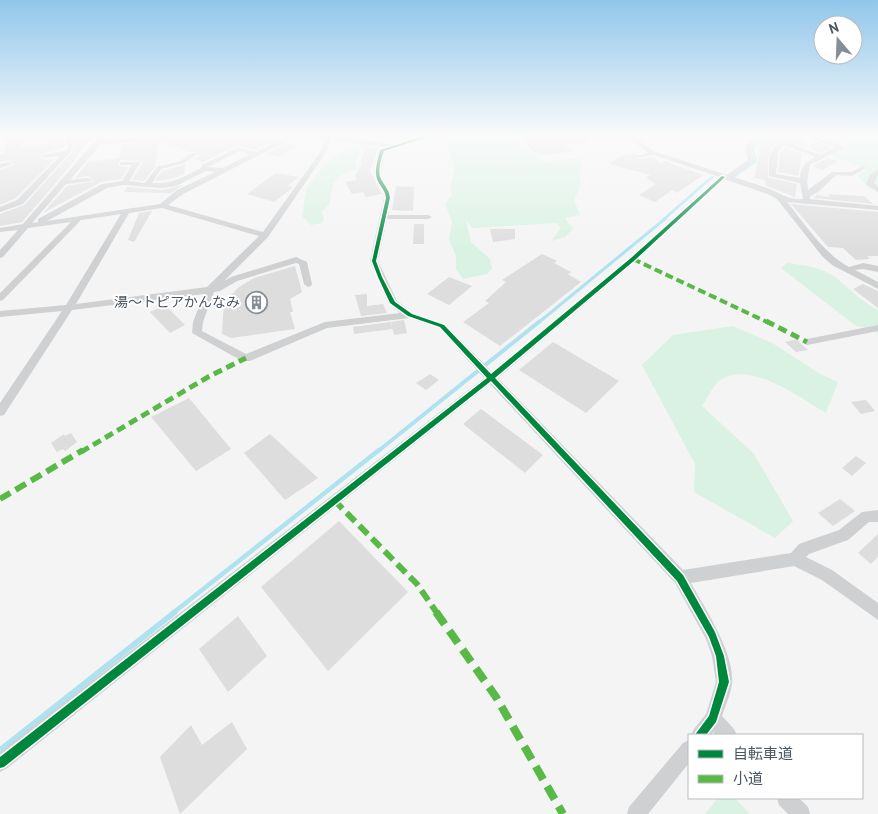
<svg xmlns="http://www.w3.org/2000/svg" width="878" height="814" viewBox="0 0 878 814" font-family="'PT Sans','Noto Sans JP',sans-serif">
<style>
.green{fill:#d9f2e3}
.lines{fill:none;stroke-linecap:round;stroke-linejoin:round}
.stream-far4{stroke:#aee2f0;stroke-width:2.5}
.stream-far3{stroke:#aee2f0;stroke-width:3}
.stream-far2{stroke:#aee2f0;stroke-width:4}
.stream-far1{stroke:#aee2f0;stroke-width:4.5}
.stream{stroke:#aee2f0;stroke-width:5.5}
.building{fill:#ddddde}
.minor{fill:#ced0d2;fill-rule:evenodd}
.quiet-far3{stroke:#58b947;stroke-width:4;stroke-dasharray:8 4;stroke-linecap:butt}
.quiet-far2{stroke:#58b947;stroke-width:5;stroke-dasharray:9 5;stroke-linecap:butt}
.quiet-far1{stroke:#58b947;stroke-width:6;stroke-dasharray:12 6;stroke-linecap:butt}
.quiet{stroke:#58b947;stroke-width:8;stroke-dasharray:15 8;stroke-linecap:butt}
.cycleway-casing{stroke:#fff;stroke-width:3}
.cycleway{fill:#00873e;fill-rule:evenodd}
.labels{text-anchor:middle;stroke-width:4;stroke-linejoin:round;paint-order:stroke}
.poi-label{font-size:14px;fill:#4a5661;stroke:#fff;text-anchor:end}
</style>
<rect width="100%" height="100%" fill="#f4f4f4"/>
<!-- green -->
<g class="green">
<path d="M461 136H507L533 153 544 163 575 158 581 160 580 187 574 200 580 215 565 218 573 229 565 237 551 241 561 228 557 223 473 228 466 220 471 242 490 259 492 269 487 274 463 279 456 269V256L449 239 452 222 445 204 452 195 450 188 455 169 445 141C451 137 458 138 464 141V139L467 138Z"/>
<polygon points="848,136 878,136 878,192 868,188 858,176 867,169 829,155 849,144"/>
<polygon points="363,143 371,145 362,150 355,164 357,169 339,176 333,185 329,204 321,212 324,218 322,223 311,225 302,216 306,190 315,176 331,158"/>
<path d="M787 263C803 265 821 267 835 277 851 290 859 300 878 310V334L872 329 856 326 781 268Z"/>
<path d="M733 326 774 344 820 374 838 382 826 413C800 398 745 356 717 383 711 389 707 399 702 406L754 454 793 521 775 538 694 492 695 464 642 365 673 335Z"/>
<polygon points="718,798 735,798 750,814 705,814"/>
</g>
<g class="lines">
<!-- stream-far4 -->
<g class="stream-far4">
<polyline points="733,177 756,161 752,147 763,138 777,136"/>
<polyline points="664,219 712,177"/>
</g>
<!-- stream-far3 -->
<polyline class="stream-far3" points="538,323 666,218"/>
<!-- stream-far2 -->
<polyline class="stream-far2" points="377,452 540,321"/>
<!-- stream-far1 -->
<polyline class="stream-far1" points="173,613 379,450"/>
<!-- stream -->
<polyline class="stream" points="0,750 175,612"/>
</g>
<!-- building -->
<g class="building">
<polygon points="6,136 29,136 20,148 49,143 51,136 63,136 66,147 42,154 40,156 44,160 55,159 16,198 0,205 0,170 13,165 10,160 0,162 0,154 4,154"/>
<polygon points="73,136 98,136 84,145 72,164 22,222 0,226 0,214 24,205 74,150"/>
<polygon points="125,136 198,136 220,147 227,143 212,136 244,138 248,136 283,136 256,150 236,146 203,162 194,159 200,156 198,155 197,152 190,152 159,141 155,167 144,181 132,180 142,164 140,161 121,160 118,163 119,166 129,167 121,179 101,182 43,213 67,186 94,181 88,176 75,178 88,162 119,158 122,145 134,144 139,141 135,136"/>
<polygon points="530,136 590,136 591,142 565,145 571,152 544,155 534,152 519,137"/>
<polygon points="775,136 803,136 805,138 804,147 784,139 777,142 770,150 768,160 768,177 797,184 795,197 765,185 765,180 754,178 759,158 760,153 758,153 760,143"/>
<polygon points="810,140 831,147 821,153 811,149"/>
<polygon points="287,143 296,146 279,157 266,154"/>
<polygon points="366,147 378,148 370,171 382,194 366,197 363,192 352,194 345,182 357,180 355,176 362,162 360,162"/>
<polygon points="785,147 802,154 798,176 778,172 780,153"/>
<polygon points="636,153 635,159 653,157 661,163 665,161 703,175 677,193 672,190 655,202 639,195 656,184 646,178 650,175 610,164 619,157"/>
<polygon points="828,158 838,161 822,170 812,166"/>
<polygon points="186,164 184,174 171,179 155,181 162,171"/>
<polygon points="276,173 298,177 288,186 293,187 291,189 274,202 247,194"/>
<polygon points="183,185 171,193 124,192 127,187 162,190"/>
<polygon points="396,186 414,187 413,211 392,210"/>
<polygon points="827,194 864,196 873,204 814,198 816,195 830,197"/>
<polygon points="791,204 878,212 878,256 867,256 870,259 856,260 843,248 828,247"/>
<polygon points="152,211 134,242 128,240 139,213"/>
<polygon points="414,224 424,224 424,244 413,244"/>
<polygon points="490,229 515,229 515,239 493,242"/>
<polygon points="542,254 557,261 554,263 571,272 568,274 581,282 500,346 463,322 489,303 485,301 506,282 502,280"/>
<polygon points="295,266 302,292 290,299 293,312 290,312 295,329 231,338 222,334 224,302 239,287 254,278"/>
<polygon points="449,277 472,286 449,305 427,294"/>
<polygon points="863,284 878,291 878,308 853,289"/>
<polygon points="367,294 367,306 383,304 387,313 361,316 355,295"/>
<polygon points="165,305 185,325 170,333 150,312"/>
<polygon points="404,320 407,333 394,335 391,322"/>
<polygon points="390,322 393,329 354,334 353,327"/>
<polygon points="797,339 801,344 808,350 796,352 785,342"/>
<polygon points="553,342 619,381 586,413 519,370"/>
<polygon points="430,374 439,380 426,390 416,383"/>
<polygon points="189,398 231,449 196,471 151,417"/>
<polygon points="866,400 875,411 861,414 851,402"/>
<polygon points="481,409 543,455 525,473 463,424"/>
<polygon points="71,433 77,442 65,451 63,449 57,452 51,443 64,434 65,436"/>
<polygon points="270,434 318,478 285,500 244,453"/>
<polygon points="856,456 866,463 852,476 842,468"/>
<polygon points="840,499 855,511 833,526 818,513"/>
<polygon points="339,521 408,592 328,671 261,587"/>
<polygon points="878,534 878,557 871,564 858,553"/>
<polygon points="238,616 267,656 228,692 199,649"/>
<polygon points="232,722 247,749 180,814 160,757 191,725 202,745"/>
</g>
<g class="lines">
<!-- minor -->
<g class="minor">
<polygon points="65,136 71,136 73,149 23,204 0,212 0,207 17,200 60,156 45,158 42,156 43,155 64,151 68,148"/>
<path d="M101 136H107L103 141 134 138 137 140 134 142 100 145 70 180 88 178 92 180 90 181 66 184 32 223 38 222V219L102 184 122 181 132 165H120V163L122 162H139L140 163 129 181 145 183 157 167 180 161 192 153H196V155L184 163 161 169 152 183C171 185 185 176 201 168L202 165 237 148 256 152 287 136 346 137 393 145 422 136H431L385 151 381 172 382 179 391 195 388 215H428L432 217 428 219H387L378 261 397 301 413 313 445 324 492 372 630 257 719 177 654 155 636 158V156L648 153 627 136H634L653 151 727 175 748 160 745 147 753 139 771 136 757 141 751 147 754 161 733 177C746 181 760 185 772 190 783 195 790 200 803 199L800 183 769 176C769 162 768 147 783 141L821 155 835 147 805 136H814L843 146V148L810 165 807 181 808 190 832 172H851L863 166 866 168 852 176 836 175 818 192 810 196V199L878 206V210L787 202C806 225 823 253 849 267L863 263 878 266V272L863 269 855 270 878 282V289L832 265 822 256 777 199 768 194 724 179 636 261 498 378 683 570 791 553 799 544 839 530 862 512 878 510V522H869L848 540 809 554 806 557 832 570 878 603V620L822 580 794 566 691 583C705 608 735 654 732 683 731 694 725 706 722 716L734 729 737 735H716L713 732 711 735H691L694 729 706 714 716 682 712 656 706 639 675 583 490 384 6 769 0 772V752L484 378 439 328 409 318 327 328 250 361H242L192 333 193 322 204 294 72 310 4 415 0 416V403L62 311 0 317V311L66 305 121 214 81 220 3 300 0 301V293L71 222 28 228 3 257 0 258V250L18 230 0 232V228L23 224 94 142ZM293 138 325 140 319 154 263 232 168 205 183 194ZM331 140 384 147 379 150C376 159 372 170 376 179 378 186 384 190 384 198L370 261 388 303 400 313 325 322 246 354 202 331 203 322 214 292 220 291 237 281 296 263 299 264 304 284 308 287 311 286 312 284 307 262 296 257 231 277 224 281 268 237 325 154ZM784 145 815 157C805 163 801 166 800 178L776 174 778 152ZM240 151 250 154 223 168 208 167ZM206 171 215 172 177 190 160 204 47 221 107 188 124 185 162 188 176 186ZM162 208 259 236 207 287 76 304 129 213Z"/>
<polygon points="200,136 208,136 225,144 220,145"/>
<polygon points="9,162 11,163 11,165 0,168 0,164"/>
<polygon points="878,170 878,175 874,183 878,187 878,192 866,184 870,175"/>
<polygon points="878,325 878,331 807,345 802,342 807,339"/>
<polygon points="689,740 689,763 648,814 627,814 629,807 683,743"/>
<polygon points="777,798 799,798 808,807 810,814 788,814 779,805"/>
</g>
<!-- quiet-far3 -->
<polyline class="quiet-far3" points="633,259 769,323"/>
<!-- quiet-far2 -->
<g class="quiet-far2">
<polyline points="766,321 807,342"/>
<polyline points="81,452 208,377 246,358"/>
</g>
<!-- quiet-far1 -->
<g class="quiet-far1">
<polyline points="0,499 83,450"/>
<polyline points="334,500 417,584 437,613"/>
</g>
<!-- quiet -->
<polyline class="quiet" points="436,612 496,697 563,814"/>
<defs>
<path id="cycleway" d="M425 136H430L384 151C381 159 377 171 381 179 385 187 389 189 390 198L376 261 382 277 395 302 412 314 444 325 491 374 631 258 722 176 725 177 635 260 495 378 683 575 715 632 724 656 729 682 716 722 706 735H695L697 732 709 716 719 682 716 656 709 637 677 581 491 381 4 767 0 768V757L487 378 440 327 408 316 390 303 378 277 372 261 386 198C385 189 380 187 377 179 374 170 378 159 380 150Z"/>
</defs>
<!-- cycleway casing -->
<use href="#cycleway" class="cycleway-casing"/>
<!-- cycleway -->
<use href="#cycleway" class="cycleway"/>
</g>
<!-- sky -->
<linearGradient id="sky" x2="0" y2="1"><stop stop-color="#91c6eb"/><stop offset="0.54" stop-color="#fafafa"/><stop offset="1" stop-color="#fafafa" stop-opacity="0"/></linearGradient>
<rect width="878" height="250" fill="url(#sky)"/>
<!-- icons -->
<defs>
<symbol id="building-ring" viewBox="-11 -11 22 22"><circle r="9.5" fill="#fff" stroke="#868d94" stroke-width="1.5"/><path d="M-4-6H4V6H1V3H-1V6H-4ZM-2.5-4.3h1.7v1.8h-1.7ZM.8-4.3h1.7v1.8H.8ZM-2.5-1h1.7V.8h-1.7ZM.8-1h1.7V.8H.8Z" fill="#868d94"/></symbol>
</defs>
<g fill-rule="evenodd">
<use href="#building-ring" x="244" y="290" width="25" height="25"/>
</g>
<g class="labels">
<!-- poi labels -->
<g class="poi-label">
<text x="240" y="307">湯～トピアかんなみ</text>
</g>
</g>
<!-- legend -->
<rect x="688" y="734" width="175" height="65" fill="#ffffff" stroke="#b7bbc0"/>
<rect x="698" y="750" width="25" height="8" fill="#00873e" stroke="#b7bbc0"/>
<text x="733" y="759" font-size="15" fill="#4a5661">自転車道</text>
<rect x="698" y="775" width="25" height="8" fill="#58b947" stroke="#b7bbc0"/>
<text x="733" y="784" font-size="15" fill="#4a5661">小道</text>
<!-- north arrow -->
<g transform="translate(838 40) rotate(341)"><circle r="24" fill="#ffffff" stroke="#b7bbc0"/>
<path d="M0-4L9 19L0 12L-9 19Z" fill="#868d94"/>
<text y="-8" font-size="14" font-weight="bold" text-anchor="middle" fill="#4a5661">N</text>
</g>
</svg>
